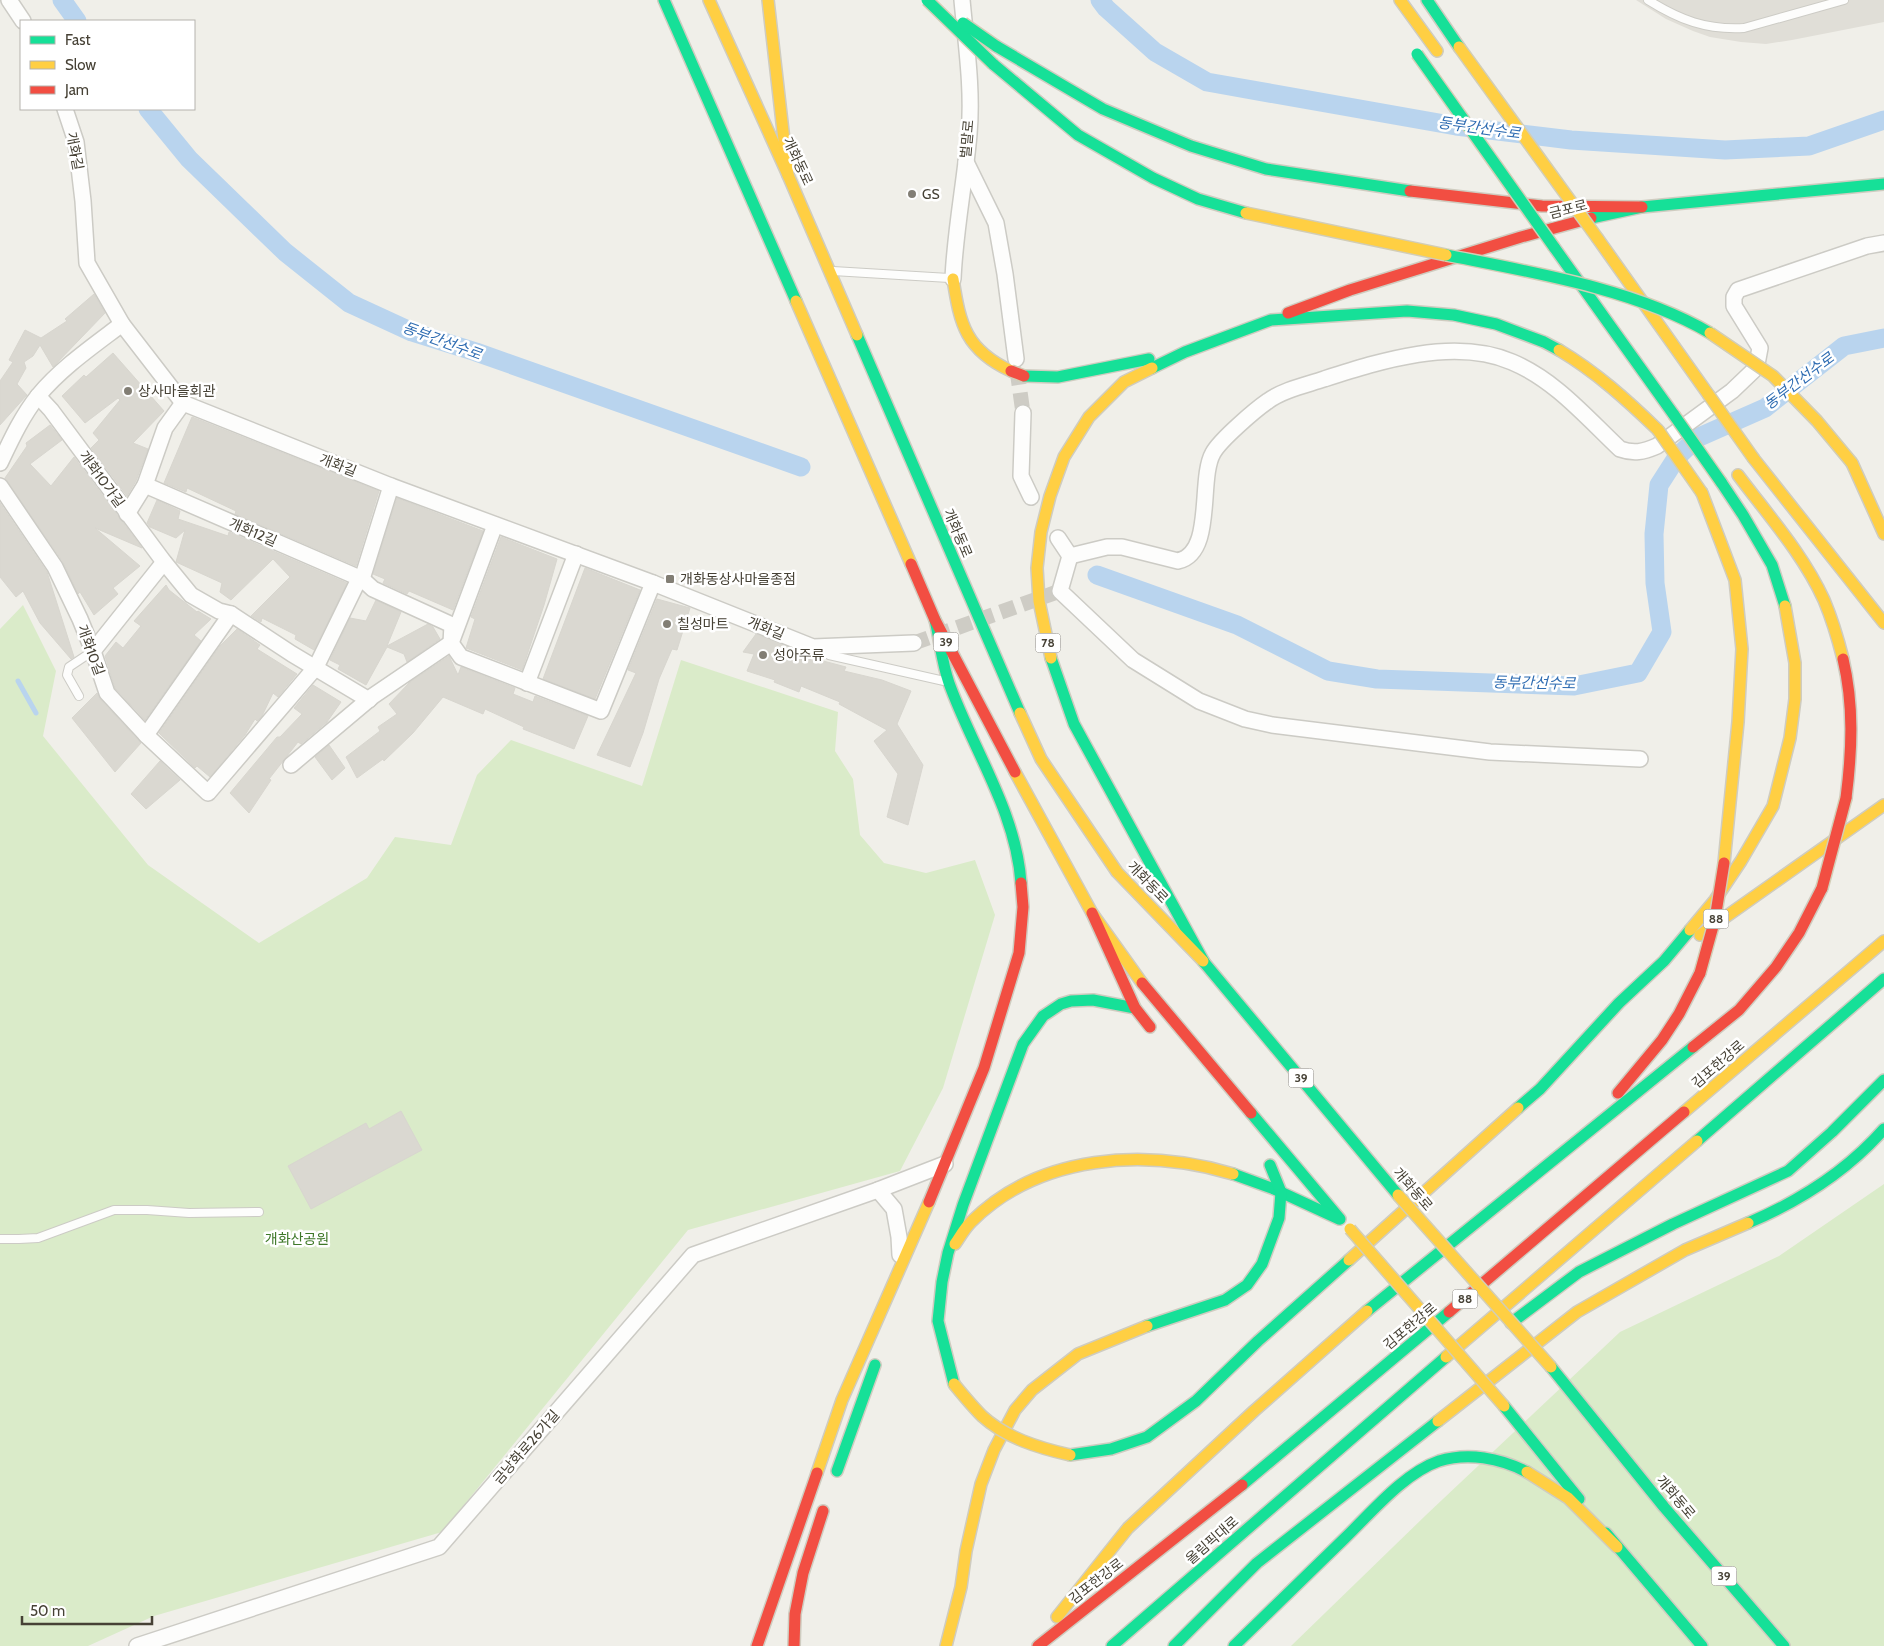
<svg xmlns="http://www.w3.org/2000/svg" width="1884" height="1646" viewBox="0 0 1884 1646" font-family="Cabin,'Noto Sans KR',sans-serif">
<style>
.industrial{fill:#e0ded7}
.green{fill:#daebc9}
.lines{fill:none;stroke-linecap:round;stroke-linejoin:round}
.stream{stroke:#b9d4ee;stroke-width:5}
.canal{stroke:#b9d4ee;stroke-width:19}
.building{fill:#dad8d1;stroke:#d8d6cf}
.street-tunnel{stroke:#ceccc5;stroke-width:15;stroke-dasharray:15 8;stroke-linecap:butt}
.lane-casing{stroke:#cccbc5;stroke-width:10}
.street-casing{stroke:#cccbc5;stroke-width:18}
.fast-casing{stroke:#cfccc0;stroke-width:14}
.slow-casing{stroke:#cfccc0;stroke-width:14}
.jam-casing{stroke:#cfccc0;stroke-width:14}
.lane{stroke:#fdfdfc;stroke-width:8}
.street{stroke:#fdfdfc;stroke-width:15}
.fast{stroke:#16e098;stroke-width:11}
.slow{stroke:#ffcf43;stroke-width:11}
.jam{stroke:#f24e42;stroke-width:11}
.fast-bridge-casing{stroke:#d2cdb6;stroke-width:14;stroke-linecap:butt}
.slow-bridge-casing{stroke:#d2cdb6;stroke-width:14;stroke-linecap:butt}
.jam-bridge-casing{stroke:#d2cdb6;stroke-width:14;stroke-linecap:butt}
.fast-bridge{stroke:#16e098;stroke-width:11}
.slow-bridge{stroke:#ffcf43;stroke-width:11}
.jam-bridge{stroke:#f24e42;stroke-width:11}
.poi-dot{fill:#827e74;stroke:#fff;stroke-width:2}
.labels{text-anchor:middle;stroke-width:5;stroke-linejoin:round;paint-order:stroke}
.shield{fill:#fff;stroke:#7e7a72;stroke-width:1}
.shield-label{font-size:12px;font-weight:bold;fill:#464135}
.street-label{font-size:14px;fill:#464135;stroke:#fff}
.poi-label{font-size:14px;fill:#464135;stroke:#fff;text-anchor:start}
.park-label{font-size:14px;fill:#3e7828;stroke:#fff}
.water-label{font-size:15px;font-style:italic;fill:#2e6cb2;stroke:#fff}
</style>
<rect width="100%" height="100%" fill="#f0efe9"/>
<!-- industrial -->
<polygon class="industrial" points="1636,0 1884,0 1884,22 1792,40 1766,44 1741,42 1710,37 1693,31 1666,19"/>
<!-- green -->
<g class="green">
<polygon points="23,605 56,671 43,736 148,865 259,943 367,878 395,837 451,845 477,775 511,740 642,786 681,660 838,712 835,751 853,779 860,835 884,863 926,873 975,860 995,915 943,1088 900,1171 688,1230 442,1532 154,1616 88,1646 0,1646 0,629"/>
<polygon points="1884,1184 1884,1646 1291,1646 1426,1515 1620,1332 1779,1256"/>
</g>
<g class="lines">
<!-- stream -->
<polyline class="stream" points="18,681 36,713"/>
<!-- canal -->
<g class="canal">
<polyline points="62,0 77,21"/>
<polyline points="1100,0 1106,8 1155,52 1207,82 1456,126 1571,140 1725,150 1809,146 1884,120"/>
<polyline points="148,109 189,159 285,252 349,303 412,332 476,352 801,467"/>
<polyline points="1097,575 1237,625 1328,671 1377,679 1574,686 1638,673 1662,632 1655,583 1654,534 1659,485 1677,457 1697,438 1765,408 1844,346 1884,338"/>
</g>
</g>
<!-- building -->
<g class="building">
<polygon points="94,294 105,313 53,367 40,345 33,356 24,362 26,368 17,384 27,395 0,425 0,381 13,362 9,360 25,330 41,338 67,321 65,319"/>
<polygon points="113,353 164,411 133,443 148,449 136,481 127,496 91,448 99,440 93,433 120,400 118,398 85,423 62,396 84,375 86,377"/>
<polygon points="192,417 379,491 356,566 235,514 236,511 187,488 186,492 164,483"/>
<polygon points="50,425 62,440 30,464 51,486 74,457 142,548 95,528 140,566 113,588 118,594 94,615 80,592 78,594 63,562 5,478 27,446 26,443"/>
<polygon points="397,498 483,531 453,610 409,591 407,594 383,583 385,579 373,574"/>
<polygon points="157,500 180,511 178,519 228,536 229,532 347,583 314,650 295,639 296,635 262,618 261,622 251,616 290,577 273,559 231,600 220,592 222,583 176,562 185,530 176,538 150,527 147,523"/>
<polygon points="0,503 47,572 74,657 71,659 40,623 23,591 16,597 0,577"/>
<polygon points="501,537 557,559 544,605 522,670 466,648 475,619 471,617"/>
<polygon points="585,568 640,590 595,699 543,679"/>
<polygon points="166,585 169,590 197,612 198,611 211,619 194,635 201,641 145,720 115,688 105,656 116,642 123,648 141,626 134,621"/>
<polygon points="657,599 690,608 677,650 672,649 659,679 643,733 630,767 597,755 636,673 628,670"/>
<polygon points="376,600 401,612 387,646 428,624 433,627 440,639 407,662 404,654 387,647 366,685 338,669 340,665 330,660 350,618 366,621"/>
<polygon points="237,629 260,645 257,649 297,674 278,697 273,693 262,716 257,721 255,719 245,735 210,777 197,766 195,768 159,733 220,646"/>
<polygon points="756,634 812,656 812,658 846,667 844,671 882,680 911,691 897,724 923,765 908,825 887,817 898,774 874,741 887,730 839,704 840,702 801,686 799,692 774,682 775,680 747,671 754,654 743,652"/>
<polygon points="449,656 458,675 461,667 515,688 513,694 533,702 535,696 588,716 574,749 523,729 524,727 485,709 483,714 443,697 413,733 384,761 383,759 357,778 346,757 380,731 378,727 397,714 389,704 410,682"/>
<polygon points="313,685 341,702 327,722 301,744 298,742 269,779 271,780 249,813 230,793 277,737 280,737 302,714 294,708"/>
<polygon points="97,693 100,699 141,743 115,772 72,718"/>
<polygon points="329,745 345,768 332,780 315,757"/>
<polygon points="160,761 180,780 146,809 131,794"/>
<polygon points="401,1111 422,1150 311,1209 288,1166 366,1123 369,1129"/>
</g>
<g class="lines">
<!-- street-tunnel -->
<g class="street-tunnel">
<polyline points="1017,370 1023,413"/>
<polyline points="914,643 1060,591"/>
</g>
<defs>
<g id="lane">
<path d="M1648 0C1680 20 1706 30 1744 28L1844 0"/>
<polyline points="833,271 949,278"/>
<polyline points="819,650 829,655 944,681"/>
<polyline points="79,696 67,675 69,667 93,651"/>
<polyline points="0,1239 19,1239 38,1238 114,1210 147,1210 189,1213 259,1212"/>
</g>
<g id="street">
<polyline points="9,0 23,21"/>
<polyline points="65,109 76,142 83,201 87,263 122,324 183,403 391,486 653,583 813,647 914,643"/>
<polyline points="966,162 996,223 1005,274 1016,359"/>
<path d="M953 279C955 230 965 182 969 134 973 90 966 44 962 0"/>
<polyline points="38,396 51,410 164,562 191,595 219,611 231,614 292,654 369,700"/>
<polyline points="1023,413 1021,476 1031,497"/>
<path d="M0 463C11 440 22 416 38 396 61 368 93 346 122 324"/>
<polyline points="145,485 362,579 373,589 452,625 451,643 461,657 601,711 653,583"/>
<polyline points="0,486 55,567 80,619 93,651 107,693 146,735 208,793 316,667 359,579 362,579 391,486"/>
<polyline points="127,514 145,485 165,428 183,403"/>
<polyline points="1058,538 1070,556 1060,591 1133,660 1199,701 1245,719 1272,725 1490,752 1640,759"/>
<path d="M1070 556 1107 547H1122L1178 561C1215 553 1198 479 1213 453 1220 440 1255 410 1268 401 1283 390 1306 385 1324 379 1380 361 1454 337 1512 362 1555 380 1586 417 1620 449 1634 454 1643 452 1657 446L1732 391 1754 370 1757 364 1760 348 1734 306V297L1738 290 1867 246 1884 243"/>
<polyline points="93,651 164,562"/>
<polyline points="527,683 576,554"/>
<polyline points="146,735 231,614"/>
<polyline points="291,765 373,696 451,643 495,525"/>
<polyline points="878,1190 894,1209 899,1237 900,1255"/>
<polyline points="137,1646 439,1547 693,1255 878,1190 945,1164"/>
</g>
<g id="fast">
<polyline points="664,0 796,301"/>
<polyline points="1427,0 1459,47"/>
<polyline points="996,46 1103,109 1191,146 1266,169 1410,191"/>
<polyline points="993,64 1078,135 1153,178 1198,199 1246,213"/>
<polyline points="1591,218 1642,207 1884,184"/>
<polyline points="1554,247 1674,415"/>
<polyline points="857,335 1020,713"/>
<polyline points="1152,368 1185,352 1271,320 1407,311 1454,315 1496,324 1544,342 1559,350"/>
<polyline points="1024,376 1058,377 1149,359"/>
<polyline points="1721,482 1743,515 1772,565 1785,606"/>
<path d="M935 620C940 641 942 663 949 683 973 750 1016 811 1021 883"/>
<polyline points="1051,658 1074,724 1204,962"/>
<polyline points="1203,961 1398,1195"/>
<polyline points="1518,1108 1540,1089 1619,1003 1664,961 1690,930"/>
<polyline points="1251,1113 1340,1219"/>
<polyline points="1697,1141 1884,979"/>
<polyline points="1233,1174 1274,1189 1339,1219"/>
<path d="M1748 1223C1800 1201 1847 1171 1884 1129"/>
<polyline points="1367,1311 1693,1047"/>
<polyline points="1511,1323 1579,1272 1673,1224 1788,1171 1832,1132 1884,1080"/>
<polyline points="1147,1326 1225,1300 1247,1285 1262,1264 1279,1218 1281,1192 1270,1165"/>
<polyline points="1551,1367 1664,1507 1784,1646"/>
<polyline points="954,1384 938,1321 942,1282 948,1253 963,1205 1023,1044 1043,1016 1061,1004 1071,1001 1093,1000 1135,1008"/>
<polyline points="1504,1406 1579,1499"/>
<polyline points="1070,1455 1111,1449 1147,1437 1196,1401 1258,1341 1349,1260"/>
<polyline points="837,1471 875,1365"/>
<polyline points="1242,1485 1449,1312"/>
<polyline points="1606,1533 1702,1646"/>
<polyline points="1112,1646 1446,1357"/>
<polyline points="1174,1646 1257,1563 1438,1421"/>
<path d="M1234 1646C1271 1610 1308 1574 1345 1538 1371 1513 1404 1473 1439 1461 1468 1452 1500 1458 1527 1472"/>
</g>
<g id="slow">
<polyline points="709,0 788,175 857,335"/>
<polyline points="768,0 788,175"/>
<polyline points="1400,0 1437,51"/>
<polyline points="1598,239 1708,394"/>
<path d="M953 279C960 325 966 350 1011 371"/>
<polyline points="796,301 911,564"/>
<path d="M1559 350C1596 372 1627 400 1658 430"/>
<polyline points="1754,459 1884,623"/>
<polyline points="1852,463 1884,534"/>
<path d="M1738 475C1768 515 1803 554 1824 600 1832 619 1838 639 1843 659"/>
<polyline points="1702,493 1735,580 1742,649 1738,722 1724,863"/>
<polyline points="1051,658 1039,601 1037,568 1041,532 1050,496 1064,457 1089,417 1124,382 1152,368"/>
<polyline points="1020,713 1041,759 1117,872 1203,961"/>
<polyline points="1015,772 1092,913 1142,983"/>
<polyline points="1690,930 1715,900 1741,861 1773,806 1790,738 1795,699 1795,663 1785,606"/>
<polyline points="1700,935 1884,805"/>
<polyline points="1684,1112 1884,941"/>
<path d="M955 1244C960 1237 964 1229 971 1222 1039 1154 1145 1148 1233 1174"/>
<polyline points="1349,1260 1518,1108"/>
<polyline points="1446,1357 1697,1141"/>
<polyline points="1438,1421 1577,1312 1685,1250 1748,1223"/>
<polyline points="1527,1472 1568,1498 1617,1547"/>
<polyline points="817,1473 842,1400 929,1202"/>
<polyline points="1057,1617 1128,1528 1254,1411 1367,1311"/>
<polyline points="946,1646 961,1587 966,1551 981,1484 994,1450 1015,1410 1032,1390 1078,1354 1147,1326"/>
</g>
<g id="jam">
<polyline points="1410,191 1542,206 1642,207"/>
<polyline points="1288,313 1350,290 1521,237 1591,218"/>
<polyline points="911,564 935,620 1015,772"/>
<path d="M1843 659C1854 705 1852 751 1846 798"/>
<polyline points="1092,913 1135,1008 1150,1027"/>
<polyline points="1142,983 1251,1113"/>
<polyline points="1693,1047 1739,1010 1776,967 1799,933 1822,888"/>
<polyline points="1618,1093 1662,1040 1679,1014 1700,973"/>
<polyline points="929,1202 984,1068 1019,953 1023,907 1021,883"/>
<polyline points="1449,1312 1684,1112"/>
<polyline points="757,1646 817,1473"/>
<polyline points="794,1646 795,1614 803,1573 823,1511"/>
<polyline points="1038,1646 1242,1485"/>
</g>
</defs>
<!-- lane casing -->
<use href="#lane" class="lane-casing"/>
<!-- street casing -->
<use href="#street" class="street-casing"/>
<!-- fast casing -->
<use href="#fast" class="fast-casing"/>
<!-- slow casing -->
<use href="#slow" class="slow-casing"/>
<!-- jam casing -->
<use href="#jam" class="jam-casing"/>
<!-- lane -->
<use href="#lane" class="lane"/>
<!-- street -->
<use href="#street" class="street"/>
<!-- fast -->
<use href="#fast" class="fast"/>
<!-- slow -->
<use href="#slow" class="slow"/>
<!-- jam -->
<use href="#jam" class="jam"/>
<defs>
<g id="fast-bridge">
<polyline points="927,0 993,64"/>
<polyline points="963,23 996,46"/>
<polyline points="1417,54 1554,247"/>
<path d="M1446 255C1531 272 1635 289 1710 333"/>
<polyline points="1674,415 1721,482"/>
</g>
<g id="slow-bridge">
<polyline points="1459,47 1598,239"/>
<polyline points="1246,213 1446,255"/>
<polyline points="1710,333 1773,376 1817,421 1852,463"/>
<polyline points="1708,394 1754,459"/>
<polyline points="1658,430 1702,493"/>
<polyline points="1398,1195 1551,1367"/>
<polyline points="1350,1229 1504,1406"/>
<path d="M954 1384C963 1395 972 1406 982 1416 1006 1438 1039 1448 1070 1455"/>
</g>
<g id="jam-bridge">
<polyline points="1011,371 1024,376"/>
<polyline points="1822,888 1846,798"/>
<polyline points="1700,973 1715,919 1724,863"/>
</g>
</defs>
<!-- fast-bridge casing -->
<use href="#fast-bridge" class="fast-bridge-casing"/>
<!-- slow-bridge casing -->
<use href="#slow-bridge" class="slow-bridge-casing"/>
<!-- jam-bridge casing -->
<use href="#jam-bridge" class="jam-bridge-casing"/>
<!-- fast-bridge -->
<use href="#fast-bridge" class="fast-bridge"/>
<!-- slow-bridge -->
<use href="#slow-bridge" class="slow-bridge"/>
<!-- jam-bridge -->
<use href="#jam-bridge" class="jam-bridge"/>
</g>
<!-- markers -->
<g class="poi-dot">
<circle cx="912" cy="194" r="5"/>
<circle cx="128" cy="391" r="5"/>
<rect x="665" y="574" width="10" height="10" rx="2.5"/>
<circle cx="667" cy="624" r="5"/>
<circle cx="763" cy="655" r="5"/>
</g>
<g class="labels">
<!-- shield labels -->
<g class="shield">
<rect x="933.5" y="632.5" width="25" height="19" rx="4"/>
<rect x="1035.5" y="633.5" width="25" height="19" rx="4"/>
<rect x="1703.5" y="909.5" width="25" height="19" rx="4"/>
<rect x="1288.5" y="1068.5" width="25" height="19" rx="4"/>
<rect x="1452.5" y="1289.5" width="25" height="19" rx="4"/>
<rect x="1711.5" y="1566.5" width="25" height="19" rx="4"/>
</g>
<g class="shield-label">
<text x="946" y="646">39</text>
<text x="1048" y="647">78</text>
<text x="1716" y="923">88</text>
<text x="1301" y="1082">39</text>
<text x="1465" y="1303">88</text>
<text x="1724" y="1580">39</text>
</g>
<!-- street labels -->
<g class="street-label">
<text transform="translate(967 139) rotate(-85)" y="5">벌말로</text>
<text transform="translate(75 151) rotate(79)" y="5">개화길</text>
<text transform="translate(798 161) rotate(65)" y="5">개화동로</text>
<text transform="translate(1568 209) rotate(-14)" y="5">금포로</text>
<text transform="translate(338 465) rotate(21)" y="5">개화길</text>
<text transform="translate(102 479) rotate(54)" y="5">개화10가길</text>
<text transform="translate(253 532) rotate(23)" y="5">개화12길</text>
<text transform="translate(958 533) rotate(67)" y="5">개화동로</text>
<text transform="translate(766 628) rotate(22)" y="5">개화길</text>
<text transform="translate(91 650) rotate(70)" y="5">개화10길</text>
<text transform="translate(1148 882) rotate(46)" y="5">개화동로</text>
<text transform="translate(1718 1064) rotate(-41)" y="5">김포한강로</text>
<text transform="translate(1413 1189) rotate(49)" y="5">개화동로</text>
<text transform="translate(1410 1326) rotate(-40)" y="5">김포한강로</text>
<text transform="translate(526 1447) rotate(-49)" y="5">금낭화로26가길</text>
<text transform="translate(1676 1497) rotate(50)" y="5">개화동로</text>
<text transform="translate(1212 1540) rotate(-41)" y="5">올림픽대로</text>
<text transform="translate(1096 1581) rotate(-38)" y="5">김포한강로</text>
</g>
<!-- poi labels -->
<g class="poi-label">
<text x="922" y="199">GS</text>
<text x="138" y="396">상사마을회관</text>
<text x="680" y="584">개화동상사마을종점</text>
<text x="677" y="629">칠성마트</text>
<text x="773" y="660">성아주류</text>
</g>
<!-- park labels -->
<g class="park-label">
<text x="297" y="1244">개화산공원</text>
</g>
<!-- water labels -->
<g class="water-label">
<text transform="translate(1479 128) rotate(8)" y="5">동부간선수로</text>
<text transform="translate(442 341) rotate(20)" y="5">동부간선수로</text>
<text transform="translate(1799 381) rotate(-37)" y="5">동부간선수로</text>
<text transform="translate(1534 683) rotate(1)" y="5">동부간선수로</text>
</g>
</g>
<!-- legend -->
<rect x="20" y="20" width="175" height="90" fill="#ffffff" stroke="#b5b3ae"/>
<rect x="30" y="36" width="25" height="8" fill="#16e098" stroke="#b5b3ae"/>
<text x="65" y="45" font-size="15" fill="#464135">Fast</text>
<rect x="30" y="61" width="25" height="8" fill="#ffcf43" stroke="#b5b3ae"/>
<text x="65" y="70" font-size="15" fill="#464135">Slow</text>
<rect x="30" y="86" width="25" height="8" fill="#f24e42" stroke="#b5b3ae"/>
<text x="65" y="95" font-size="15" fill="#464135">Jam</text>
<!-- scale -->
<path d="M22 1616v8h130v-8" fill="none" stroke="#464135" stroke-width="2.5"/>
<text x="30" y="1616" font-size="15" fill="#464135" stroke="#ffffff" stroke-width="4" paint-order="stroke">50 m</text>
</svg>
